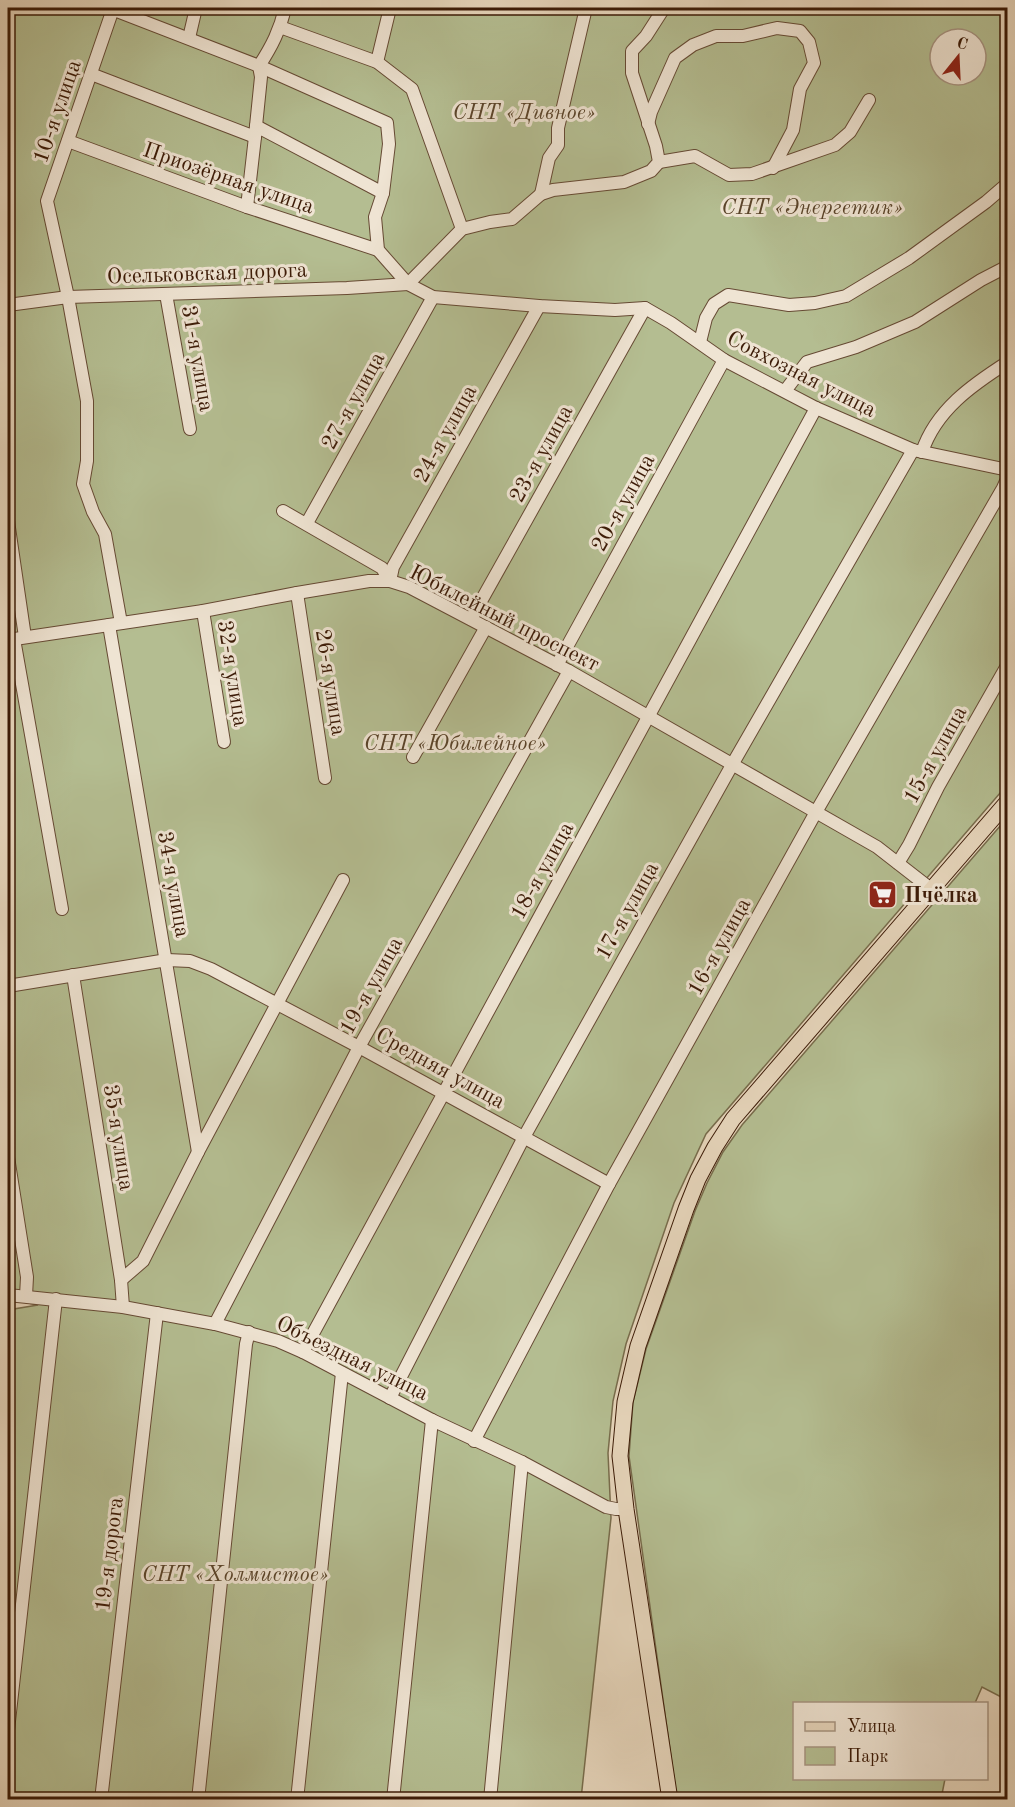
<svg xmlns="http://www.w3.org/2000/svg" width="1015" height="1807" viewBox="0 0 1015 1807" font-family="'Old Standard TT',serif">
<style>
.green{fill:#b4bd91;stroke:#786c4c;stroke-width:1.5;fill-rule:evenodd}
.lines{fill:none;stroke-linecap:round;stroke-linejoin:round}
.minor-casing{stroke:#664a34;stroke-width:14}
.major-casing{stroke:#3c1b07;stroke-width:17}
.minor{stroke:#efe4d3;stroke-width:12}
.major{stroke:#e6d5bb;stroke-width:15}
.labels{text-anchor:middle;stroke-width:6;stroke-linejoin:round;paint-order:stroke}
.street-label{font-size:22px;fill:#3c1b07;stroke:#efe4d3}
.park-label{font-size:22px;font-style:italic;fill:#5a442a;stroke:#efe4d3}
.poi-label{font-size:22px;font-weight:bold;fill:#3c1b07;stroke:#efe4d3;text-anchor:start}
</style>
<rect width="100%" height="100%" fill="#e6d5bb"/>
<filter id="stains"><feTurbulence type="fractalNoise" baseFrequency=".00333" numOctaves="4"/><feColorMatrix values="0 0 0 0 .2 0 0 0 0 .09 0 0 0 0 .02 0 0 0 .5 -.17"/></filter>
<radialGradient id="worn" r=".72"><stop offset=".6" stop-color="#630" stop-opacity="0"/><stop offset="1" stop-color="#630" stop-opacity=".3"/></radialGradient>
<!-- green -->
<g class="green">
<path d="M8 8H1007V785L706 1134 674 1203 626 1344 613 1401 608 1453 611 1518 581 1799H8V1310L38 1305 8 1299ZM940 39H976V75H940Z"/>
<polygon points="1007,818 1007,1700 982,1687 975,1703 794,1704 794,1778 945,1779 941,1799 677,1800 629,1456 633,1402 646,1349 695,1211 707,1183 723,1152 742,1125"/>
</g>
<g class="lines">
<defs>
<g id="minor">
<polyline points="109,8 259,66 387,123 389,144 383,193 375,217 378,250 408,284 433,297 539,306 615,310 645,308 671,323 724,360 816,408 913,450 1008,470"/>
<polyline points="113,9 47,201 68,297 87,401 87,461 83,484 93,512 105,534 121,623"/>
<polyline points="280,27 377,62 412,89 462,229"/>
<polyline points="189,38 196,8"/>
<polyline points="377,62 390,8"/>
<polyline points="91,74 255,137 256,126 383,193"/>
<polyline points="648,124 651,112 675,58 693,45 716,36 743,36 777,28 800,31 809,42 814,63 800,89 793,130 773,168"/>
<path d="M256 126 261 77 259 66C272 46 280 30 285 8"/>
<polyline points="68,141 247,207 378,250"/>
<polyline points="659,162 695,156 729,175 752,174 835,145 850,132 869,100"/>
<polyline points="541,194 549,158 558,145 558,128 586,8"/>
<polyline points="247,207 255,137"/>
<polyline points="408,284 462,229 490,222 512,219 541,194 553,190 624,182 651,171 659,162 656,146 632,73 632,51 646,36 664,8"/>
<polyline points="166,294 190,429"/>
<polyline points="8,305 68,297 347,288 408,284"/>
<polyline points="700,342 706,318 714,304 728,295 789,305 815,303 846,296 909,258 986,202 1008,183"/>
<polyline points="785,391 807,362 856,347 915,322 981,280 1008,266"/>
<path d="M922 452C936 410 972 385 1008 362"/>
<polyline points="283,511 382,568 390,581"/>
<polyline points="8,521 25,637"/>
<polyline points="307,523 433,297"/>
<polyline points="390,581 393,567 539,306"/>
<polyline points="297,593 325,778"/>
<polyline points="203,611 224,742"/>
<polyline points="471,619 645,308"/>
<polyline points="109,625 198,1152"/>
<polyline points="14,639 62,909"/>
<polyline points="8,640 203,611 297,593 369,581 390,581 409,587 569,671 877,847 931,889"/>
<polyline points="557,665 724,360"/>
<polyline points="413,757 486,627"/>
<polyline points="898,863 909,845 938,787 1008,664"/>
<polyline points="73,975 121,1280 123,1307"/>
<polyline points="8,986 167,960 190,961 211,969 359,1047 609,1184"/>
<polyline points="8,1157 27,1277 26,1296"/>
<polyline points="121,1280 143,1261 198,1152 343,880"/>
<polyline points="8,1295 123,1307 215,1324 278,1341 303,1352 432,1420 522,1462 606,1507 616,1509 626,1509"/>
<polyline points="215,1324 359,1047 569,671"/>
<polyline points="303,1352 816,408"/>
<polyline points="390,1398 524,1137 732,765 913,450"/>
<polyline points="474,1441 609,1184 816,812 1003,488 1008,477"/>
<polyline points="8,1730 56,1299"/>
<polyline points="101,1800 157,1313"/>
<polyline points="198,1800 246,1344 249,1332"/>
<polyline points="297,1800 342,1373"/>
<polyline points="393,1800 432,1420"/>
<polyline points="490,1800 522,1462"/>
</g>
<polyline id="major" points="670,1800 626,1509 620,1456 625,1402 638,1346 686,1209 698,1179 715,1147 733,1119 1008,801"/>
</defs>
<!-- minor casing -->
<use href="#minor" class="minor-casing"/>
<!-- major casing -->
<use href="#major" class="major-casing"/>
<!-- minor -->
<use href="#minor" class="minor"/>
<!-- major -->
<use href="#major" class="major"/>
</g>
<!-- icons -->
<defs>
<symbol id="supermarket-square" viewBox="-11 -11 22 22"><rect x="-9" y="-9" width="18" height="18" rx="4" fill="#8f2418" stroke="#efe4d3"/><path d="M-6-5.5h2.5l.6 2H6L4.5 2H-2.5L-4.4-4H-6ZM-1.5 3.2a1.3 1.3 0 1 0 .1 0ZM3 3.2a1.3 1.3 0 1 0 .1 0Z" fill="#fff"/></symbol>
</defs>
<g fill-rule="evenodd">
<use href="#supermarket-square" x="866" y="878" width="33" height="33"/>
</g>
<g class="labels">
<!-- street labels -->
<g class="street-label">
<text transform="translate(56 111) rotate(-71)" y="8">10-я улица</text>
<text transform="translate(229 177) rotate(19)" y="8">Приозёрная улица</text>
<text transform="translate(207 272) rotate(-2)" y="8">Осельковская дорога</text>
<text transform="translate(199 358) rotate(80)" y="8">31-я улица</text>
<text transform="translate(802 373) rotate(27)" y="8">Совхозная улица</text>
<text transform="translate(352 400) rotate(-61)" y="8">27-я улица</text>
<text transform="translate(444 433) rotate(-61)" y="8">24-я улица</text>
<text transform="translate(540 453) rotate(-61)" y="8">23-я улица</text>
<text transform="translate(622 502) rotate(-61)" y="8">20-я улица</text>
<text transform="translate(505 617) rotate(27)" y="8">Юбилейный проспект</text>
<text transform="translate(234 673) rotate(81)" y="8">32-я улица</text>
<text transform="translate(332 682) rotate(81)" y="8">26-я улица</text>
<text transform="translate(934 754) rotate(-61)" y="8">15-я улица</text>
<text transform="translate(541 870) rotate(-61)" y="8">18-я улица</text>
<text transform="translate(175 884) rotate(80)" y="8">34-я улица</text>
<text transform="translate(626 910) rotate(-61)" y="8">17-я улица</text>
<text transform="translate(718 946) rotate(-61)" y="8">16-я улица</text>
<text transform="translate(370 985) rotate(-61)" y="8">19-я улица</text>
<text transform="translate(441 1067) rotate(29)" y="8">Средняя улица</text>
<text transform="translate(120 1137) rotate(81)" y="8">35-я улица</text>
<text transform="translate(353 1357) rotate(26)" y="8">Объездная улица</text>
<text transform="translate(108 1554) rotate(-83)" y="8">19-я дорога</text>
</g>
<!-- park labels -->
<g class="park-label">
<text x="524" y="119">СНТ «Дивное»</text>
<text x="812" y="214">СНТ «Энергетик»</text>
<text x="455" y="750">СНТ «Юбилейное»</text>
<text x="235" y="1581">СНТ «Холмистое»</text>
</g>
<!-- poi labels -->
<g class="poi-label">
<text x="904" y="902">Пчёлка</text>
</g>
</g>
<!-- margin -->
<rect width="1015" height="1807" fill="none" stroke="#e6d5bb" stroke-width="30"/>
<rect x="9" y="9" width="997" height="1789" fill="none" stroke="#3c1b07" stroke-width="3"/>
<rect x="15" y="15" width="985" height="1777" fill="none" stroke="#3c1b07" stroke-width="1.5"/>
<!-- legend -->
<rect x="793" y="1702" width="195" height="78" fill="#efe4d3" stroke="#a79481" stroke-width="1.5"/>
<rect x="805" y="1722" width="30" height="9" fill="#e6d5bb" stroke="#a79481" stroke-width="1.5"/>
<text x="847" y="1732" font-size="18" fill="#3c1b07">Улица</text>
<rect x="805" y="1747" width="30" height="18" fill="#b4bd91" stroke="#a79481" stroke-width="1.5"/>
<text x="847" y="1762" font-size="18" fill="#3c1b07">Парк</text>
<!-- north arrow -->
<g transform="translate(958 57) rotate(18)"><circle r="28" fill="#efe4d3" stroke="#a79481" stroke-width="1.5"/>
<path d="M0-4.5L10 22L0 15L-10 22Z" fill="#8f2418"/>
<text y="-9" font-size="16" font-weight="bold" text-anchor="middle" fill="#3c1b07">С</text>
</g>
<rect width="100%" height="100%" filter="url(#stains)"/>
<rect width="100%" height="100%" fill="url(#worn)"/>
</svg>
